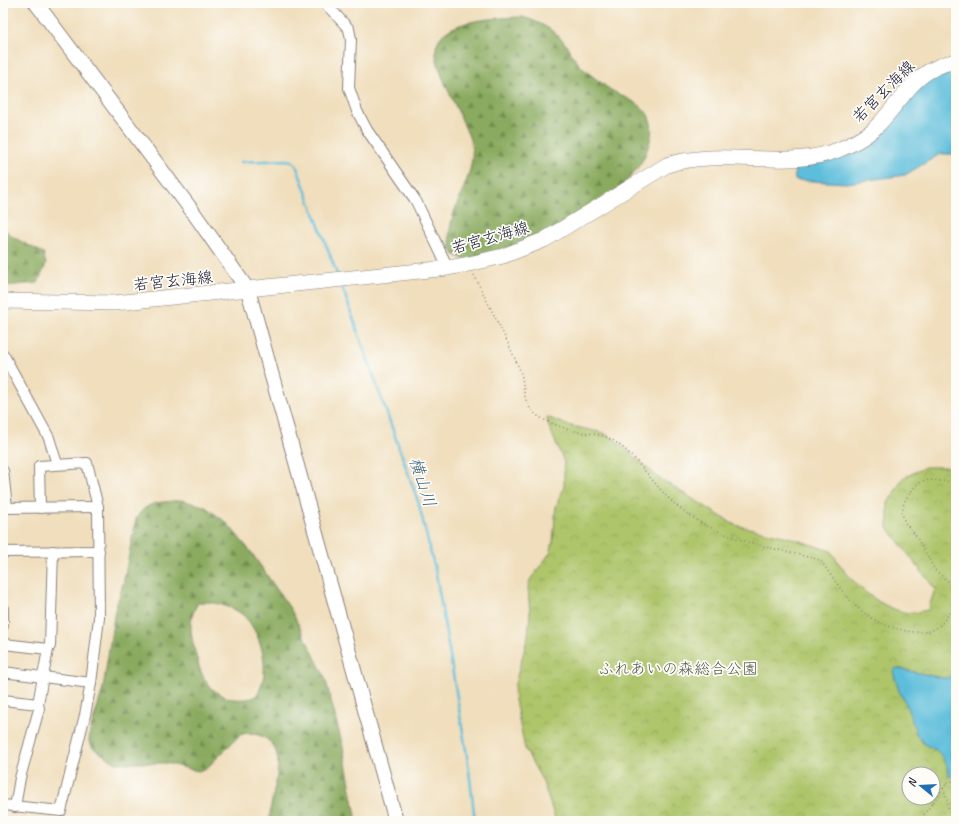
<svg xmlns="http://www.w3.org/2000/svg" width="959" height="824" viewBox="0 0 959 824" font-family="Caveat,'Klee One',sans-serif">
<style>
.forest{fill:url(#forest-firs);stroke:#56664c;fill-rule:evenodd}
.park{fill:url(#park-crowns);stroke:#687452;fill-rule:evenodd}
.water{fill:#5dbedb;stroke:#40708b}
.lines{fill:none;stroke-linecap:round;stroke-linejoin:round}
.stream{stroke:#5dbedb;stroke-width:2.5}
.street-casing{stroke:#89807c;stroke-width:12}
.secondary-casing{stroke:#89807c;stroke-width:16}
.primary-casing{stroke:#89807c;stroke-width:16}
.path{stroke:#89807c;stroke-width:1.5;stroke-dasharray:1 3;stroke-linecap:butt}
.street{stroke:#fff;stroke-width:10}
.secondary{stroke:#fff;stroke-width:14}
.primary{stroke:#fff;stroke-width:15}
.labels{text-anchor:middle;stroke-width:3.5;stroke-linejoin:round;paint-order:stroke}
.street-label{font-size:16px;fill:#22223b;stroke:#fdfcf7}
.park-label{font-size:16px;fill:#535b4b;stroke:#fdfcf7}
.water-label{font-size:17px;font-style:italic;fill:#3a607b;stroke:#fdfcf7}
</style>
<defs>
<pattern id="forest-firs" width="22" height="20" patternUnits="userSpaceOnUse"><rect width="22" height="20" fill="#8aaa5e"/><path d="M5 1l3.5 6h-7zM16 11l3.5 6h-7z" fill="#708a4f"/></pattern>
<pattern id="park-crowns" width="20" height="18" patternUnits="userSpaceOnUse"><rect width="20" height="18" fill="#aec56a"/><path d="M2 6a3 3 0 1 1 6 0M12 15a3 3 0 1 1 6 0" fill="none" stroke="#95a95d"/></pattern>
</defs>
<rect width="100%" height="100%" fill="#fdfcf7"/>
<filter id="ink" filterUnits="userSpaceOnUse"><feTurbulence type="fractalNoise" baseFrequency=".025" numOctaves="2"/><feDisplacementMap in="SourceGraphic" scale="8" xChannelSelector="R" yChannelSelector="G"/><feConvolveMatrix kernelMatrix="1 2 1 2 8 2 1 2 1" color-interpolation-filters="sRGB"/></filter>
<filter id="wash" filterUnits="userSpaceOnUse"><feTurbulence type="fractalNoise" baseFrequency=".012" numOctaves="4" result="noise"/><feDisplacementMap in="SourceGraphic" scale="16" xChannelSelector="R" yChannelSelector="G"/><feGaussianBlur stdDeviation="0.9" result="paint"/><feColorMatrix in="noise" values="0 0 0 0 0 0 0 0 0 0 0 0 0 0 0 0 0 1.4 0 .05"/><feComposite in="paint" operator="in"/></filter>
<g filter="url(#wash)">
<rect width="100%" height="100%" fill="#f0debc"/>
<!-- forest -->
<g class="forest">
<path d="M523 17C539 22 553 29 564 42 569 49 573 58 580 65 586 72 595 78 603 84 615 96 642 100 649 117 653 127 652 135 649 144 634 204 522 245 467 261L453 254C440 220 469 191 472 158 474 144 467 133 462 120 453 100 440 77 436 55 431 18 499 18 523 17Z"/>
<polygon points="3,228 13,237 43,253 46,264 38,283 3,286"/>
<path d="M181 500 204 506 226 522 251 552 291 610 325 677 343 747 357 821H270C268 795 294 750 261 736 254 733 247 732 240 735L207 768 198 771 166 763H116L93 748 89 742 90 732 103 688 115 610 123 584 136 519C146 500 162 503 181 500ZM204 602C218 603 236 607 246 618 262 637 271 670 258 693 255 698 250 699 245 699 218 702 202 683 197 659 192 639 186 622 198 603Z"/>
</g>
<!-- park -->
<path class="park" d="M547 417 567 425 604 433 614 439 659 478 735 525 788 537 831 551C847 579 876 608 909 613 915 613 922 611 928 610L935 589 888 528V503L903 478 925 467H956V821H556L543 782 525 749 514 695 515 684 528 636 530 615 528 587 530 580 550 553 553 542 556 506 564 487V462L549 427ZM909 774H933V798H909Z"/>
<!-- water -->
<g class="water">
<polygon points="956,67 956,156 952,154 940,154 905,175 846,183 795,180 794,165 845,154 866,144 923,81 943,75"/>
<polygon points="896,668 942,678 947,678 956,673 956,775 949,777 947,766 941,755 936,750 924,744 917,735 906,704 899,691 893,671"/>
</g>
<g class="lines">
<!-- stream -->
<g class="stream">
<polyline points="241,162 286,160 291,161 296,165 337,274"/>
<polyline points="341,284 418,501 436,574 468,762 475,821"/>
</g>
</g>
</g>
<g filter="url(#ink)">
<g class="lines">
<defs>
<g id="street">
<polyline points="325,3 349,29 351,39 349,88 357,111 367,130 416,201 448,268"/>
<polyline points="3,354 49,438 57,464"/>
<polyline points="3,471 7,508"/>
<polyline points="3,508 98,507"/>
<polyline points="3,552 99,551"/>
<polyline points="3,608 3,626"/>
<polyline points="3,641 4,644 48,649 50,646 53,551"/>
<polyline points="3,672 91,683"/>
<polyline points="3,700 38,704 39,709 20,778 15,807"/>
<polyline points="38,704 48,649"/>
<polyline points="3,805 61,811 85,715 91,683 99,618 98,507 87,463 39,466 40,508"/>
</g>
<polyline id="secondary" points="36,3 193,212 248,290 396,821"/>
<path id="primary" d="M3 301 115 303 448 268 469 264 503 256 544 240 667 165C724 147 786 171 838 150 853 144 868 136 879 124 906 96 913 70 956 61"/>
</defs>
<!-- street casing -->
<use href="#street" class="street-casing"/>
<!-- secondary casing -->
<use href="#secondary" class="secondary-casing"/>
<!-- primary casing -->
<use href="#primary" class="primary-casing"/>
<!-- path -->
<g class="path">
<path d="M474 275C489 306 506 337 519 368 526 384 520 398 534 413 544 422 566 429 579 432 587 433 597 434 606 437 633 448 652 485 675 504 717 541 768 546 820 560 846 596 860 622 907 631 918 633 931 633 939 626 946 620 950 611 956 604"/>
<polyline points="956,482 930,480 922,481 916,485 904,502 902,513 905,523 916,536 935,570 956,588"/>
<polyline points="943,788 946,795 951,821"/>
<polyline points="919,821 948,782 956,780"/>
</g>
<!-- street -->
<use href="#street" class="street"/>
<!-- secondary -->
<use href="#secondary" class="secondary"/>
<!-- primary -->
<use href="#primary" class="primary"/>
</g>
</g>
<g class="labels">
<!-- street labels -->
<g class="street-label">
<text transform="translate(883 91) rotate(-45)" y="6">若宮玄海線</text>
<text transform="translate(490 237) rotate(-16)" y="6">若宮玄海線</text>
<text transform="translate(173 280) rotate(-6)" y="6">若宮玄海線</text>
</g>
<!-- park labels -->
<g class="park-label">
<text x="678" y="674">ふれあいの森総合公園</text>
</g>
<!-- water labels -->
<g class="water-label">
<text transform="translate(423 482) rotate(72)" y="6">横山川</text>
</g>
</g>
<!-- margin -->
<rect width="959" height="824" fill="none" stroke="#fdfcf7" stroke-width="16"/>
<!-- north arrow -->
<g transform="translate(921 786) rotate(288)"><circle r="19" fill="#fdfcf7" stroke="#a5a5ac"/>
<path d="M0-3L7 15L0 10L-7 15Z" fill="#1f6fb2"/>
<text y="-6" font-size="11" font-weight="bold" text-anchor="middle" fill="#22223b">N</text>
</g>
</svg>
